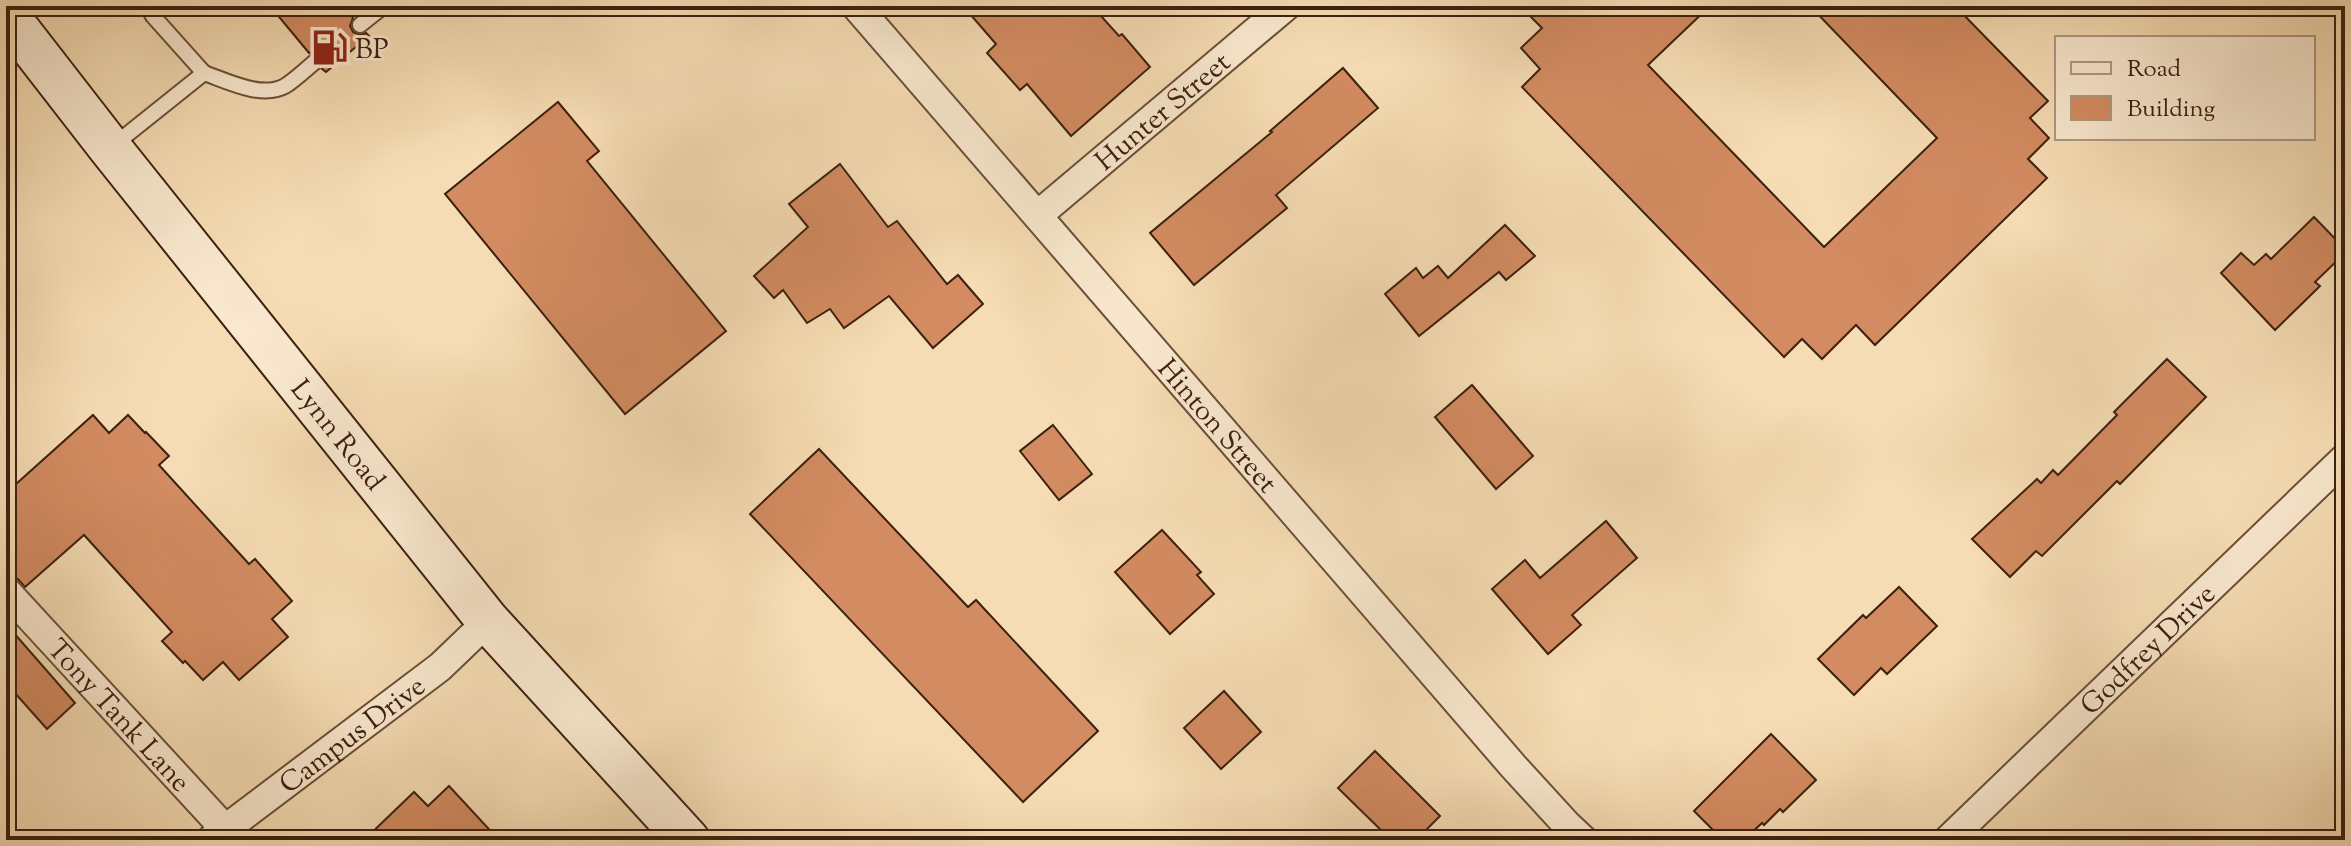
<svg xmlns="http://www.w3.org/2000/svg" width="2351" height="846" viewBox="0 0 2351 846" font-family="'Sorts Mill Goudy',serif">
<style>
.building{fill:#d38b61;stroke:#3c200f;stroke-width:2}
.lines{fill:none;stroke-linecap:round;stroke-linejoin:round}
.lane-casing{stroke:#6a4f38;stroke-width:18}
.street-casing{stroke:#6a4f38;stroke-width:32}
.secondary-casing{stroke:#3c200f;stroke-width:46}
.lane{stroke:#f9e8ce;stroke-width:14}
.street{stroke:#f9e8ce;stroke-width:28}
.secondary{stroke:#f9e8ce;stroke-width:42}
.labels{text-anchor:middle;stroke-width:6;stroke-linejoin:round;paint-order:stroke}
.poi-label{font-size:28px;fill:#3c200f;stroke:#f9e8ce;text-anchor:start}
.street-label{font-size:28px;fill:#3c200f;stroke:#f9e8ce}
</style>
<rect width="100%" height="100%" fill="#f6dcb4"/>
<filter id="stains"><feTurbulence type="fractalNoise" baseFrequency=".0025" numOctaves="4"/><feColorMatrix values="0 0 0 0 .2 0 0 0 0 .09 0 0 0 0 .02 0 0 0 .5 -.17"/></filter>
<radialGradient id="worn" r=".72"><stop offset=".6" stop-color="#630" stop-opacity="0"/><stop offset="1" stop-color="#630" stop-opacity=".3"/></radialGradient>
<!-- building -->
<g class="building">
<polygon points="270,6 344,6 353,18 350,26 353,32 361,35 366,33 369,36 326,72 322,69 326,60 323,54 315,51 309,53"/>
<polygon points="963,6 1092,6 1119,36 1122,34 1150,67 1071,136 1027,84 1020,90 987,53 996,44"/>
<polygon points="1520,6 1710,6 1648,65 1824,247 1937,138 1810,6 1955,6 2048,101 2030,118 2049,138 2028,159 2047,178 1875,345 1856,325 1822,359 1802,339 1784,357 1522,87 1540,69 1521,48 1542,28"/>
<polygon points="1343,68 1378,108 1276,195 1287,208 1194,285 1150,233 1272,132 1270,131"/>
<polygon points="558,102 599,151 587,161 726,331 625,414 445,194"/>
<polygon points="840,164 888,227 897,221 947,284 958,275 983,304 933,348 889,296 844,328 830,309 807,323 783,290 774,298 754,276 808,227 789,204"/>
<polygon points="2314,217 2345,249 2345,253 2315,282 2320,286 2275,330 2221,273 2241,253 2254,265 2266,254 2271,259"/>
<polygon points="1505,225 1535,256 1506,280 1499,272 1419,336 1385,294 1416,268 1423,278 1438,266 1448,278"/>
<polygon points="2167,359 2206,397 2120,484 2117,481 2042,556 2036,551 2010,577 1972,539 2037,479 2041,483 2053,470 2058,475 2117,415 2114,412"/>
<polygon points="1472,385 1533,456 1496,489 1435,417"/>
<polygon points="93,415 109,433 128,415 145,433 146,432 169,456 159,465 249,564 255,559 292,601 272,619 288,637 239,680 223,662 203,680 185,661 183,663 162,641 172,632 84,535 25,587 18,579 6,574 6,493"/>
<polygon points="1053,425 1092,474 1059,500 1020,451"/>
<polygon points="819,449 968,607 976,600 1098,731 1023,802 750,514"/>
<polygon points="1606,521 1637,558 1572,615 1581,625 1548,654 1492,589 1525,560 1540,578"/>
<polygon points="1162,530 1201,572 1197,575 1214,594 1170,634 1115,572"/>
<polygon points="1899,587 1937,626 1887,674 1881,668 1854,695 1818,659 1863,615 1866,618"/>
<polygon points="6,624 75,703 47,729 6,683"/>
<polygon points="1224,691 1261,732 1221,769 1184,728"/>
<polygon points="1771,734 1816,780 1783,812 1780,809 1764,825 1762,823 1744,840 1723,840 1694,811"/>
<polygon points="1375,751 1440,816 1416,840 1391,840 1338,788"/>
<polygon points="449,786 499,840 364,840 414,792 428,806"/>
</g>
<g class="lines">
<defs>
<g id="lane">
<polyline points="360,25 384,6"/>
<path d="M204 73C227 81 262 99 285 86 296 79 306 69 316 61"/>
<polyline points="114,145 204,73 153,16 147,6"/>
</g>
<g id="street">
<path id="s1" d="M856 6 1513 766 1567 825 1583 840"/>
<path id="s2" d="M1038 215 1286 6"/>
<path id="s3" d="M6 591 225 829 231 840"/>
<path id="s4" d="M211 840 440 667 488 621"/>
<path id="s5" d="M1948 840 2345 458"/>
</g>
<g id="secondary">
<path id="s6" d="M6 14 110 148 488 621 688 840"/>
</g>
</defs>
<!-- lane casing -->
<use href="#lane" class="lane-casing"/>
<!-- street casing -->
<use href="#street" class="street-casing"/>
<!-- secondary casing -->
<use href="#secondary" class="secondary-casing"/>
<!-- lane -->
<use href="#lane" class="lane"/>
<!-- street -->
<use href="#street" class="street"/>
<!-- secondary -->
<use href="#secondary" class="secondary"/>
</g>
<!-- icons -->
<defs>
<symbol id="fuel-bare" viewBox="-9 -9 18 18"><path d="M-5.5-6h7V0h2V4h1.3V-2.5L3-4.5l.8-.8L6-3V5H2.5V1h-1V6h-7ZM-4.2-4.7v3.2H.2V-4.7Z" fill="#8f2418" stroke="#f9e8ce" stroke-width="2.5" paint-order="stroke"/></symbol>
</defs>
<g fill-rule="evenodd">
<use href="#fuel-bare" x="304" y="22" width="51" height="51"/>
</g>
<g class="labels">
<!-- poi labels -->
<g class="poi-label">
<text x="355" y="58">BP</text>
</g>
<!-- street labels -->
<g class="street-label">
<text dy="10" stroke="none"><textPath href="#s2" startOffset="162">Hunter Street</textPath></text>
<text dy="10" stroke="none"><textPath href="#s1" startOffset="554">Hinton Street</textPath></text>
<text dy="10" stroke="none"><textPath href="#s6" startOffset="536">Lynn Road</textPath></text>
<text dy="10" stroke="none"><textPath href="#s5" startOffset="276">Godfrey Drive</textPath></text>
<text dy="10" stroke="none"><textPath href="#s3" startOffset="168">Tony Tank Lane</textPath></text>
<text dy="10" stroke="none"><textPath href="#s4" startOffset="176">Campus Drive</textPath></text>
</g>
</g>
<!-- margin -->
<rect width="2351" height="846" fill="none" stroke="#f6dcb4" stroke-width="32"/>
<rect x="8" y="8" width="2335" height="830" fill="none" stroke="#3c200f" stroke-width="4"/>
<rect x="16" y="16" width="2319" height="814" fill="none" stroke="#3c200f" stroke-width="2"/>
<!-- legend -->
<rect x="2055" y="36" width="260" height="104" fill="#f9e8ce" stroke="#ad9882" stroke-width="2"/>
<rect x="2071" y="62" width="40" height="12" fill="#f9e8ce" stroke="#ad9882" stroke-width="2"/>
<text x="2127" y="76" font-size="24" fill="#3c200f">Road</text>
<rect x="2071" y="96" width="40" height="24" fill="#d38b61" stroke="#ad9882" stroke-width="2"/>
<text x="2127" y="116" font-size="24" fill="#3c200f">Building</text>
<rect width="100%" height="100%" filter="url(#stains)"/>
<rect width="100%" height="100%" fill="url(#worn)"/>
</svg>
